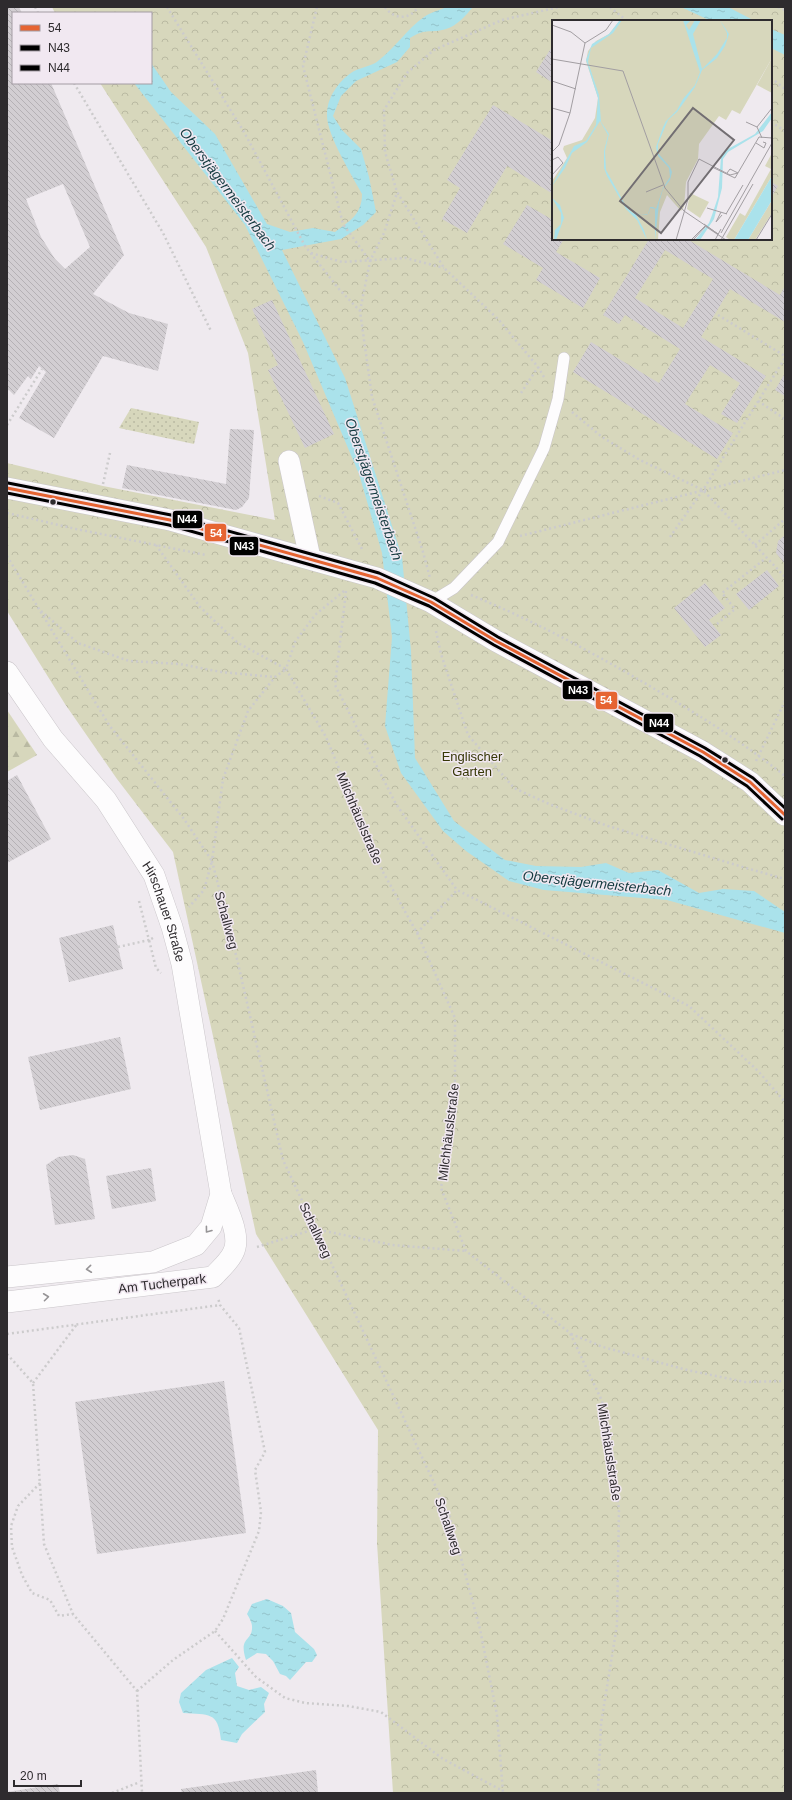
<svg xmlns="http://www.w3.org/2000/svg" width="792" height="1800" viewBox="0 0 792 1800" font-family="Helvetica,sans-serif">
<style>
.grass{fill:url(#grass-dots)}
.forest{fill:url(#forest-firs)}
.park{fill:url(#park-crowns);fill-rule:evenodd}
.water{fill:url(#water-ripples)}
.building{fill:url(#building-back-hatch);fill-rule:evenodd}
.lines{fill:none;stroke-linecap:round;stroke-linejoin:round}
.service-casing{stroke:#cac6ca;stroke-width:12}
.minor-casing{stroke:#cac6ca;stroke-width:22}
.path{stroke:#cccbcc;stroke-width:2.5;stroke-dasharray:2 3;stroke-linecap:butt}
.service{stroke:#fdfcfd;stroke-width:11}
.minor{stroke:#fdfcfd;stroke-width:21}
.bus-1-casing{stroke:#f1e8f1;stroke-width:6}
.bus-2-casing{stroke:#f1e8f1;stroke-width:6}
.bus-3-casing{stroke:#f1e8f1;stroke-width:6}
.bus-1{stroke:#e66432;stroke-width:3}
.bus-2{stroke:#000;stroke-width:3}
.bus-3{stroke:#000;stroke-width:3}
.oneway{stroke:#969496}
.bus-dot{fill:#2e2b2e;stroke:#f1e8f1;stroke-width:1.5}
.labels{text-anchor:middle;stroke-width:3;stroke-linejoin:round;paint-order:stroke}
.park-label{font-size:13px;fill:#363706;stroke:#f1e8f1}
.street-label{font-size:13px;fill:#2e2b2e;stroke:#f1e8f1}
.water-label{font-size:14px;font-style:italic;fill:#133a3f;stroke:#f1e8f1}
.inset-road{fill:none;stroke:#a29ea2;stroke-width:1}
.view{fill:#726e72;fill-opacity:0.15;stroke:#726e72;stroke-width:2}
.inset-edge{fill:none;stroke:#2e2b2e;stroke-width:2}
.line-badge{stroke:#f1e8f1;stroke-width:1.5}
.badge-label{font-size:11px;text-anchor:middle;font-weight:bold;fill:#fff}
</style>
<defs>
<pattern id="grass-dots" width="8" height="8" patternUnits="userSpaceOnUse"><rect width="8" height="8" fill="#d7d7bc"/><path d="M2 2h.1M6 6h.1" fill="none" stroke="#b9b9a2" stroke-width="1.8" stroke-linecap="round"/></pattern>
<pattern id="forest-firs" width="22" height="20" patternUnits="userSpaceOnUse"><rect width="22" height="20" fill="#d7d7bc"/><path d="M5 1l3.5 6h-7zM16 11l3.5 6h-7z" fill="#b9b9a2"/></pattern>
<pattern id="park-crowns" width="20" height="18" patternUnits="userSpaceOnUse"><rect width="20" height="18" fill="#d7d7bc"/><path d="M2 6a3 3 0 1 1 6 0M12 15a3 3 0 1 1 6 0" fill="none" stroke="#b9b9a2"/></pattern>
<pattern id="water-ripples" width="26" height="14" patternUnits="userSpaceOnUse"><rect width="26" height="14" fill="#aae2eb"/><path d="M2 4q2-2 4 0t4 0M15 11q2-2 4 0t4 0" fill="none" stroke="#93c2ca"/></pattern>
<pattern id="building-back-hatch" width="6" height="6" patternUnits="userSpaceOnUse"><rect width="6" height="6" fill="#d2ced2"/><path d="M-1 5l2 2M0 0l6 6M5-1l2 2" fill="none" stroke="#b5b1b5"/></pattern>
</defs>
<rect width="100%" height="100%" fill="#efeaef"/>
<!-- grass -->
<polygon class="grass" points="131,408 199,422 194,444 119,428"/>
<!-- forest -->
<polygon class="forest" points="7,710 37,755 7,772"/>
<!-- park -->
<path class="park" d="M52 7H785V1793H393L377 1543 378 1430 256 1234 173 852 117 779 65 704 7 611V463L103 486 275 520 248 353 206 247 100 83H151V13H55ZM553 21H771V239H553Z"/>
<!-- water -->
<g class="water">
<path d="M447 7H473C466 15 457 26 446 29 431 34 427 27 410 38V47L397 62 356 81 341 96 333 116 342 130 361 149 369 177 376 212 363 225 341 239 282 250 345 378 402 557 411 651 415 758 454 821 505 860 536 866 581 867 606 863 629 873 658 870 699 893 723 889 754 891 785 912V933L667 900 544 890 509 881 466 851 443 831 401 773 385 726 392 637 382 553 359 474 303 342 245 225 134 83H151V63L171 92 215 134 267 224 290 232 313 228 335 232C350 221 362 214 362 194 352 175 326 134 327 114 327 98 338 82 351 73 359 67 371 67 378 61 395 48 407 29 424 17 431 12 440 10 447 7Z"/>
<polygon points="681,7 728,7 755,21 711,21"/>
<polygon points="771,29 785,35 785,55 771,48"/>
<path d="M267 1599 283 1606 291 1613 295 1632 314 1649 317 1655 312 1662H306L290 1680 286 1676 280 1674 273 1661 266 1654 257 1653 246 1660C238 1636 253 1642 252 1626 252 1623 249 1617 247 1614L252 1604Z"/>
<path d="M232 1658 239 1667 235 1673 237 1686 249 1690 261 1687 269 1693 264 1704 265 1712 242 1734 237 1743 221 1740C218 1711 209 1715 183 1713L179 1702 181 1693 206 1670Z"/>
</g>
<!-- building -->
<g class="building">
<path d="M7 7H19L22 13H13V83H51L124 255 93 294 129 313 168 324 158 371 103 356 54 438 19 418 46 372 39 366 31 379 28 376 14 395 9 390 7 391ZM63 184 90 247 65 269 55 259 41 237 26 199Z"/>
<polygon points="553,45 553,83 536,72"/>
<polygon points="493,105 553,141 553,194 507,166 467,233 442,219 460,188 447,180"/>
<polygon points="771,182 778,186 771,198"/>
<polygon points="527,205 553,220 553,239 564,239 556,252 600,278 583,308 536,280 543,268 503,244"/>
<path d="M649 239H687L780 295 785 286V322L730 289 701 337 766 376 737 423 721 414 740 383 710 365 685 404 733 433 717 459 573 372 591 342 659 383 680 349 625 315 619 324 603 315ZM665 250 713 279 683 328 635 298Z"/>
<polygon points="272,300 334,434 305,448 268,370 278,365 252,309"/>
<polygon points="785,373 785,396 775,390"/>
<polygon points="230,429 254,430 249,498 242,507 236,510 122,488 127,465 226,484"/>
<polygon points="785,535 785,564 776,553 778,541"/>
<polygon points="767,570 779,586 749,610 736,594"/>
<polygon points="705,583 725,608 709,620 721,635 705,647 674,608"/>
<polygon points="17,775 51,839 7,863 7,781"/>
<polygon points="113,925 123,969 69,982 59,938"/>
<polygon points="120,1037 131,1089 40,1110 28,1057"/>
<polygon points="73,1155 85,1159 95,1219 55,1225 46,1165 58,1157"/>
<polygon points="151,1168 156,1201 112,1209 106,1176"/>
<polygon points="224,1381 246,1533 97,1554 75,1402"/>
<polygon points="316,1770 318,1793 182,1793 181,1789"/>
<polygon points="58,1784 60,1793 7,1793 7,1792"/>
</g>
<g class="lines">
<defs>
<polyline id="service" points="431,602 454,588 498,542 544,448 558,399 564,358"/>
<g id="minor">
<polyline points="289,461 310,558"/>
<polyline points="7,488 170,520 377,578 431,602 496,641 703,752 750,782 785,815"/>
<path id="s1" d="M7 672 53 739 106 800 154 875 172 927 182 964 221 1194C227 1209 242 1237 233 1253 229 1262 219 1270 213 1277L7 1302"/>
<polyline points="7,1277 153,1262 196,1245 211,1227 221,1194"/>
</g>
</defs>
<!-- service casing -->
<use href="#service" class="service-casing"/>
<!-- minor casing -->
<use href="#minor" class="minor-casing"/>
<!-- path -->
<g class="path">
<polyline points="35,7 38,13"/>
<polyline points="167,7 244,132 305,246 339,289 360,311 372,397 423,552 430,578"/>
<polyline points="317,7 303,66 343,224 370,261"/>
<path d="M385 7C394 20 410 20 418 7"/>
<polyline points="610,7 627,21"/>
<polyline points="778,7 785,10"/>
<polyline points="648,21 671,21"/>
<polyline points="771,78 785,89"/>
<polyline points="74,83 163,233 211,331"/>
<polyline points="771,122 785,131"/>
<polyline points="311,253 342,262 406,258 444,268"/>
<polyline points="360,311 370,261 384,233 397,193"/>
<polyline points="718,315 785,356"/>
<polyline points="544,377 538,367 498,319 444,268 397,192 385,152 384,110 407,73 434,50 502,20 559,7"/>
<polyline points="521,393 538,367"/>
<polyline points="758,401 785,419"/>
<polyline points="572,412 602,437 640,460 703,490 785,577"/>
<polyline points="7,425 42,369"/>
<polyline points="103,484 110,453"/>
<polyline points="319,496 338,503 363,551"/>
<polyline points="7,513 76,529 206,555"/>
<polyline points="520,536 785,470"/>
<polyline points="670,537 703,490 785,358"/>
<polyline points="156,545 200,607 238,643 286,669 275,677 248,711 223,779 212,861 237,959 283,1160 450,1517 480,1629 497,1715 503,1793"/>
<polyline points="755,545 785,519"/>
<polyline points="7,556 109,725 184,819 212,861 204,890 189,907"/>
<polyline points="344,591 315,615 295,642 286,669 326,737 378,863 417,933 455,1018 455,1093 441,1188 466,1251 570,1333 602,1401 619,1509 617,1625 601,1724 598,1793"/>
<polyline points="346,591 335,685 396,804 457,890 689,1006 758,1071 785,1102"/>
<path d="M471 595C530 619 586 649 641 681 691 710 740 740 785 776"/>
<polyline points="41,611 78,643 129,661 180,664 221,672 274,677"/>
<polyline points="717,624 735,609 722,593 766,558"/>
<polyline points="436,631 441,654 468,735 514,788 549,804 608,826 746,868 785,879"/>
<polyline points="756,761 785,701"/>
<polyline points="417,933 457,890"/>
<polyline points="153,938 149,940 156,968 161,973"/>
<polyline points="118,947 149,940 139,901"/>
<polyline points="257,1247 315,1229 392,1245 466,1251"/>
<polyline points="7,1334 220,1305"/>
<polyline points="571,1334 603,1347 687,1370 745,1382 785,1381"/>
<polyline points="7,1354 33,1383 44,1544 73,1614 137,1691 142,1793"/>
<polyline points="33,1383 77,1324"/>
<polyline points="40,1483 18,1506 11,1526 12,1547 22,1575 32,1593 50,1600 59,1616 73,1614"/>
<polyline points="215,1631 256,1677 285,1698 305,1703 348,1706 381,1712 443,1759 503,1791"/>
<polyline points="137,1691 173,1660 215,1631 223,1619 259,1531 261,1512 255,1470 265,1452 239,1328 220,1305 218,1298"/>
<polyline points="112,1793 140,1782"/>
</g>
<!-- service -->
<use href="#service" class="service"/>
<!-- minor -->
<use href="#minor" class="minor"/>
<defs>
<polyline id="bus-1" points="7,488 170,520 377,578 431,602 496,641 703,752 750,782 785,815"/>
<polyline id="bus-2" points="7,493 169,525 375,583 429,606 494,645 700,756 747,786 782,819"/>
<polyline id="bus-3" points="8,483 171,515 379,573 434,598 498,637 705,748 753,778 785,808"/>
</defs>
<!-- bus-1 casing -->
<use href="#bus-1" class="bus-1-casing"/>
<!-- bus-2 casing -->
<use href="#bus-2" class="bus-2-casing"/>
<!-- bus-3 casing -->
<use href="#bus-3" class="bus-3-casing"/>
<!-- bus-1 -->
<use href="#bus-1" class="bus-1"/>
<!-- bus-2 -->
<use href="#bus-2" class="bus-2"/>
<!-- bus-3 -->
<use href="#bus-3" class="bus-3"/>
</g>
<!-- one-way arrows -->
<defs><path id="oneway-chevron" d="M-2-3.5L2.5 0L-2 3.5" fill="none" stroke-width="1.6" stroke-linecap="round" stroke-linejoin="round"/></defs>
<g class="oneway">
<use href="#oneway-chevron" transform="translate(208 1230) rotate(127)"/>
<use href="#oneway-chevron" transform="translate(89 1269) rotate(174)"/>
<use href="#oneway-chevron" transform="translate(46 1297) rotate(-7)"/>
</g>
<!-- markers -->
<g class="bus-dot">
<circle cx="53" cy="502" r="3.5"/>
<circle cx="725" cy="760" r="3.5"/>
</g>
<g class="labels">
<!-- park labels -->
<g class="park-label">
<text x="472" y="761">Englischer<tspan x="472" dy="15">Garten</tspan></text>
</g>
<!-- street labels -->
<g class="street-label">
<text transform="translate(360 818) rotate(67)" y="5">Milchhäuslstraße</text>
<text dy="5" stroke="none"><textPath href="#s1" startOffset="289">Hirschauer Straße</textPath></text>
<text transform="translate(227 920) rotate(75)" y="5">Schallweg</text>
<text transform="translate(448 1132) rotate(-83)" y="5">Milchhäuslstraße</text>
<text transform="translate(316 1230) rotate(65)" y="5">Schallweg</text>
<text transform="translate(162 1283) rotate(-7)" y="5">Am Tucherpark</text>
<text transform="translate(610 1452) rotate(81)" y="5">Milchhäuslstraße</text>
<text transform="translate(449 1526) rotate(71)" y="5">Schallweg</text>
</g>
<!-- water labels -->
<g class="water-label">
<text transform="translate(228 189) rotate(53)" y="5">Oberstjägermeisterbach</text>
<text transform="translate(374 489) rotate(71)" y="5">Oberstjägermeisterbach</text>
<text transform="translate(597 883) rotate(6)" y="5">Oberstjägermeisterbach</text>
</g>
</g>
<!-- overview -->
<g transform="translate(552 20)">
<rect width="220" height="220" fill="#efeaef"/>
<path d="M138 173 157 182 148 198 135 189Z" fill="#d7d7bc"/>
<path d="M68 0H220V38L188 94 180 90 174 100 167 96 147 124 146 139 134 162 132 187 129 191 115 175 108 192 106 220H0V161L15 138 11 129 12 126 30 120 43 98 46 78 34 41 36 31 44 21 57 14ZM220 133V156L182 220H178L174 217 188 193 193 196 219 149 213 146ZM220 180V193L203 220H196Z" fill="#d7d7bc"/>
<path d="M220 38V73L205 65Z" fill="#d7d7bc"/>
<path d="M68 0H70L61 13 39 28 36 42 47 75 49 102 57 114 53 131 54 150 75 188 81 193 89 195 96 194 98 187H101L104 189 111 168 118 157 117 148 106 136 104 127 111 107 114 101 125 90 131 79 143 65 148 52 131 0H139L134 5 137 10 143 0H149L141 14 150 49 165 34 175 18V13L168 0 177 14 173 26 165 38 150 50 143 67 125 92 116 100 106 124V133L118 147 120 152 118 160 111 169 107 183 103 220V189L98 188 97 193 95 195H84L92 210 95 220 85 200 74 189 55 156 52 148V131L56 115 48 101 35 122 20 133 13 148 0 166 22 126 34 121 44 105 46 78 34 40 40 24 57 14ZM220 92V98L211 111 176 132 171 139 170 168 162 199 148 220H143L157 203 160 195 166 177 169 137 176 129 203 114ZM220 156V180L196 220H182ZM0 178 8 185 12 198 4 220H2L3 210 9 204V193Z" fill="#aae2eb"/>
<path class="inset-road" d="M0 5 19 12 33 23M33 23 54 10 61 0M0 39 71 51 113 168 132 191 166 214M0 61 24 69M0 88 18 93M194 102 205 107 210 118M205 107 220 88M204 123 212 128 214 123 211 122M0 132 7 125 18 93 33 23M0 140 6 137 11 143 0 155M160 147 183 158 207 117 220 118M175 153 178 149 186 153M94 172 111 165M155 188 175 194M169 192 164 202 170 195M174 194 191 165M152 204 166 214M169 213 220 123M124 220 136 179V162L147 139 178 155 186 153M139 220 153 206 174 220M141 220 153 207M163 220 169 209M169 220 201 164M204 220 220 194"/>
<path class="view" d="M141 88 182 120 109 213 68 181Z"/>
<rect width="220" height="220" class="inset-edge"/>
</g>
<g class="line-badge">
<rect x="172" y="510" width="31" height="19" rx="4" fill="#000"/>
<rect x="204" y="523" width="23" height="19" rx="4" fill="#e66432"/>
<rect x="229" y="536" width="30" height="20" rx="4" fill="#000"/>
<rect x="562" y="680" width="31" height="20" rx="4" fill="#000"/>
<rect x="595" y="691" width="23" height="19" rx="4" fill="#e66432"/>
<rect x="643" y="713" width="31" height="20" rx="4" fill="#000"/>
</g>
<g class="badge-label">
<text x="187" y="523">N44</text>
<text x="216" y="537">54</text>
<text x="244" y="550">N43</text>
<text x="578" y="694">N43</text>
<text x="606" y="704">54</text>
<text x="659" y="727">N44</text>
</g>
<!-- border -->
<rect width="792" height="1800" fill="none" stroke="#2e2b2e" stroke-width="16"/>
<!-- legend -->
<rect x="12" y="12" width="140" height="72" fill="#f1e8f1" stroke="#a39ca3"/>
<rect x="20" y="25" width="20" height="6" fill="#e66432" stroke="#a39ca3"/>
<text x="48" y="32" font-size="12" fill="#2e2b2e">54</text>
<rect x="20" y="45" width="20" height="6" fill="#000000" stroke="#a39ca3"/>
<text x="48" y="52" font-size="12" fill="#2e2b2e">N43</text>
<rect x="20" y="65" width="20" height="6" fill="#000000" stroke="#a39ca3"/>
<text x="48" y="72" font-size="12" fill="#2e2b2e">N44</text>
<!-- scale -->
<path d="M14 1780v6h67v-6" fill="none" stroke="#2e2b2e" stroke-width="2"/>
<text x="20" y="1780" font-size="12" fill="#2e2b2e" stroke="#f1e8f1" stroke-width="3" paint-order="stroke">20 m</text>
</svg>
